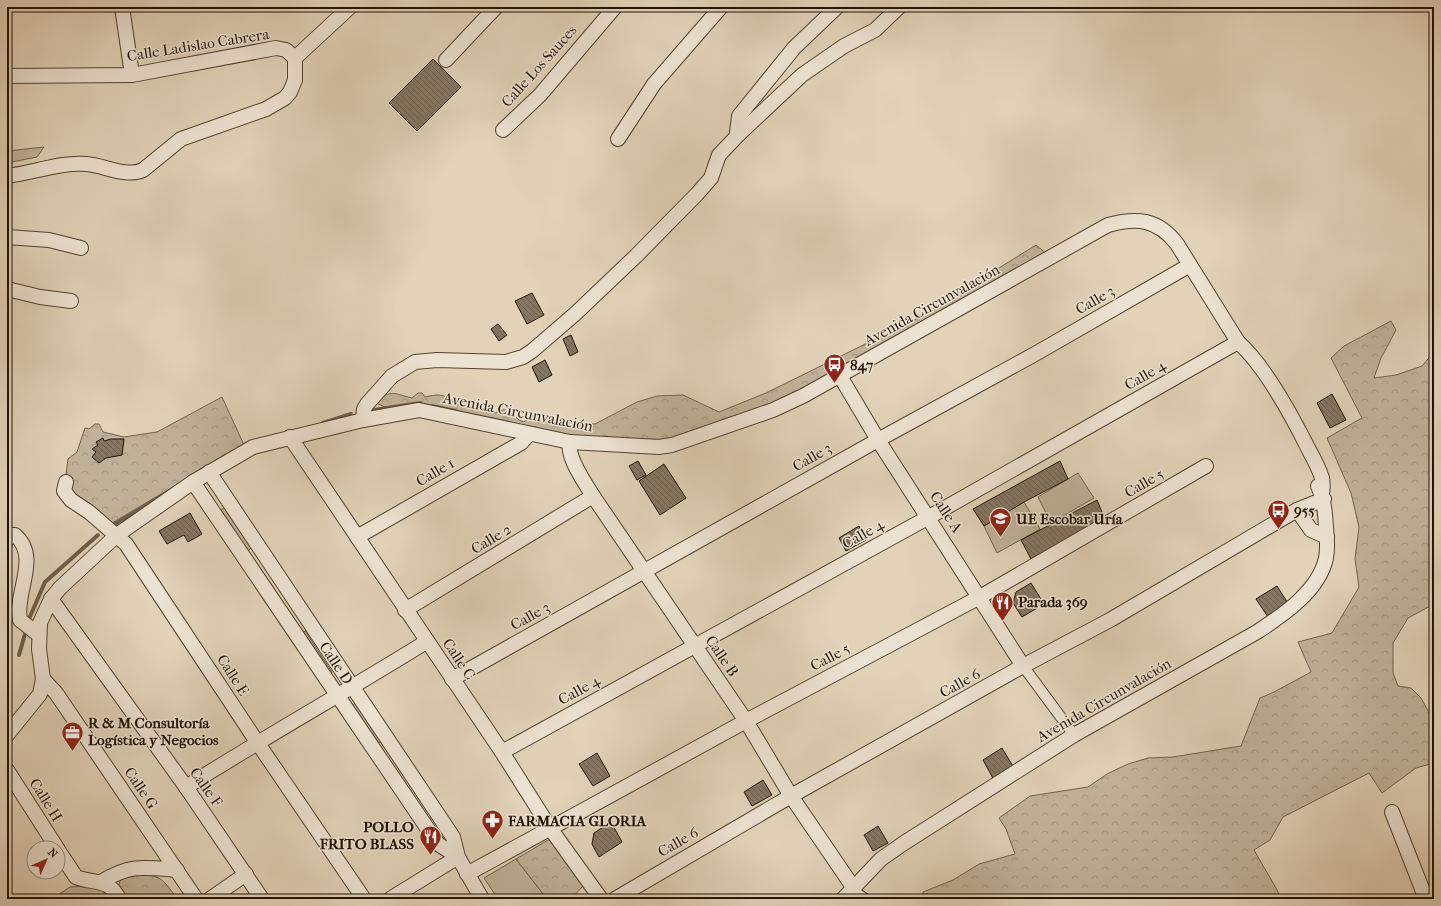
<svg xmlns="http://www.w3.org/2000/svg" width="1441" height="906" viewBox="0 0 1441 906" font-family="'IM FELL French Canon',serif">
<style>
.green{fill:#c0b299;stroke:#70624e}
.forest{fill:url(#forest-crowns);stroke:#70624e}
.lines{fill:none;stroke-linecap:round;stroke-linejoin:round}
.stream{stroke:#6d5f4a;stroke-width:4}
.building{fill:url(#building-back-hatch);stroke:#211303}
.pedestrian-casing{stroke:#514330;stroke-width:12}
.minor-casing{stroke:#514330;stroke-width:16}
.pedestrian{stroke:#ece2d1;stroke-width:10}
.minor{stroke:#ece2d1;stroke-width:14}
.labels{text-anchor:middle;stroke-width:3;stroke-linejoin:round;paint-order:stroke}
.street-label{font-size:15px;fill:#211303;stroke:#ece2d1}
.poi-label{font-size:15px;font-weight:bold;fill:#211303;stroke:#ece2d1;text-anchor:start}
</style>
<defs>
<pattern id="forest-crowns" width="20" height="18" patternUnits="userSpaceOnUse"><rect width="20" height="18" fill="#c0b299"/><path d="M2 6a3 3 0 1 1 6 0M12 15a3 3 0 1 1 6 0" fill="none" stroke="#a59882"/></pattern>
<pattern id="building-back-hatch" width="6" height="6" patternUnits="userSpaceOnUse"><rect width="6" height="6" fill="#857661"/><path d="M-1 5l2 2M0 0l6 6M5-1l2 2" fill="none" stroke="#6c604e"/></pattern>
</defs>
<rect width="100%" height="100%" fill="#e1d2b8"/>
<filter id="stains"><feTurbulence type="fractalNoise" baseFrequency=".005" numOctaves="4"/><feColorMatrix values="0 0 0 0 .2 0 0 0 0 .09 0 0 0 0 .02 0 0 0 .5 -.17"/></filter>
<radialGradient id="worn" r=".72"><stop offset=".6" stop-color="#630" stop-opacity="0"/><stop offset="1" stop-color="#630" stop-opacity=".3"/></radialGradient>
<!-- green -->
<g class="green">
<polygon points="44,147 37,157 7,163 7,152 16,150"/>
<polygon points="1078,473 1094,498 1051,523 1038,497"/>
<polygon points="1024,502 1040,529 997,553 984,526"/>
<polygon points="224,508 251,548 248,551 221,510"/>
<polygon points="305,631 332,672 329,674 302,633"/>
<polygon points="356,703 383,741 379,743 352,706"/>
<polygon points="516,859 547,899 498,899 484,878"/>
</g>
<!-- forest -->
<g class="forest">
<path d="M1036 245 1048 255 780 402 669 440 563 435 421 403 385 407 376 403C391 388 394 394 412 398L418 393H422L425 397C449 391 445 400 462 406L470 402 474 403 478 409 495 413 502 410H508L519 420 524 422 532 416 536 418 538 423 544 419 595 424 637 402 657 396 683 395 719 412 766 393 920 317Z"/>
<polygon points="1391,321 1396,330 1381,358 1374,378 1396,375 1422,366 1434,352 1434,604 1408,618 1393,643 1393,673 1398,686 1411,688 1421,698 1434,722 1434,763 1416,768 1382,793 1369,773 1283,817 1270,840 1254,850 1276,888 1281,899 1214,899 1210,896 1194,899 922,899 923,892 953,880 979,864 1015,854 1006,829 999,818 1030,796 1088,787 1107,774 1128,764 1148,758 1173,757 1241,746 1260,698 1274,692 1311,672 1298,642 1332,633 1359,587 1355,559 1359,527 1351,493 1327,438 1362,418 1331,358 1344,346"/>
<polygon points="222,397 244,445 112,523 68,496 72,477 66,475 68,459 77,452 85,428 89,429 95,424 99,424 103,432 124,437 157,432"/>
<polygon points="548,840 553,841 583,886 571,899 547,899 516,859"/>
<path d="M130 875C159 875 160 874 177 899H125L119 884 121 879Z"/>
<polygon points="94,886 110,895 111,899 52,899 70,887"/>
</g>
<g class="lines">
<!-- stream -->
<g class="stream">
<polyline points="432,406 455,411"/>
<polyline points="367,411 420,403"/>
<polyline points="323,423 351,414"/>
<polyline points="110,527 168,492"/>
<polyline points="29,619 45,582 98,535"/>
<polyline points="19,655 25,634"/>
</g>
</g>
<!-- building -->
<g class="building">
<polygon points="433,59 461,87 417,131 389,103"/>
<polygon points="532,293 544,315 527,324 515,301"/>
<polygon points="498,324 507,335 499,341 491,329"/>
<polygon points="571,335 578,352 570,356 563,339"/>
<polygon points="545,360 552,375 539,382 532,367"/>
<polygon points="1332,394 1346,420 1330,428 1317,403"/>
<polygon points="103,438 104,441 111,439 124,439 122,455 106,458 99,463 92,457 96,452 92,449 98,445 96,442"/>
<polygon points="638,461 646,475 637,480 629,466"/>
<polygon points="1060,461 1068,479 1024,502 984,526 973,509"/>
<polygon points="664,464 686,498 660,515 639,481"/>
<polygon points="1097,500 1104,517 1031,559 1021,540"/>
<polygon points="190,513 202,534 188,542 184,535 167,544 159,531"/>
<polygon points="859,526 866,540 846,551 839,538"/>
<polygon points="1031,583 1044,604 1022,617 1013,603 1016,592"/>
<polygon points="1277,586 1289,605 1268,617 1256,599"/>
<polygon points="1002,748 1014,768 994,780 983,760"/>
<polygon points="597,753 610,776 593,786 579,764"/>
<polygon points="763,780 772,795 752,806 744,792"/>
<polygon points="611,822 622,842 599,857 592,844 594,833"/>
<polygon points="878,826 888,843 873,851 864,835"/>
</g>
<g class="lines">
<defs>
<g id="pedestrian">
<polyline points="1023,666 1074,735"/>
<polyline points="851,889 865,899"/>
</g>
<g id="minor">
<polyline points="122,7 132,75"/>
<polyline points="446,60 496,7"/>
<polyline points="7,76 132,75 276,48 286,50 295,58"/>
<polyline points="503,130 540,95 615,7"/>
<polyline points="739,134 737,132 739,116 794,48 837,7"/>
<polyline points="618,139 654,84 721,7"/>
<path d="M7 176C33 173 60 162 86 164 104 165 126 178 143 170L181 139 266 109 285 98 290 92 295 80V58L350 7"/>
<polyline points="7,237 49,240 81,248"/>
<polyline points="7,289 40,297 71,301"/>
<polyline points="840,376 878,440 1023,666"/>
<polyline points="363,420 364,409 367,404 392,376 415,362 437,360 506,362 523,357 532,351 575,314 636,256 697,194 711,178 719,155 739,134 802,75 844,46 875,30 899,7"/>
<polyline points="290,437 502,752 550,828 601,899"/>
<path d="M570 442C566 457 586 484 593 496L746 721 791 796 853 887"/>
<polyline points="209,472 453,837 458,857 482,899"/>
<polyline points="66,482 64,491 71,500 89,512 126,544 257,742 364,899"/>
<polyline points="193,482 438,844 458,857"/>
<polyline points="1297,510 1311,530 1327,537"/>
<polyline points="357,537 521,443 529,434"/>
<path d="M7 540 9 535H15C41 557 14 593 20 620L39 635"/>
<polyline points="51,599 186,787 262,899"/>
<polyline points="405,610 593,496"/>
<polyline points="43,679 56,693 196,899"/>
<polyline points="452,679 878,440 1035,354 1190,265"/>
<path d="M7 735 40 694 43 679 39 649 40 623 51 599 60 588 117 535 193 482 253 447 363 420 419 410 570 442 659 447 672 445 773 410 803 396 1108 225C1137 217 1158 219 1177 244L1238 342C1264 365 1293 418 1309 450 1314 459 1319 469 1322 478 1323 484 1323 488 1322 494"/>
<polyline points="502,752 929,517 1238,342"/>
<polyline points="7,770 57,848"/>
<path d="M186 787C265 737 347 691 426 642"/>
<polyline points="1392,812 1426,899"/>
<path d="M58 850 76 877C93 884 110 878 119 899"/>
<polyline points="467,874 746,721 980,597 1206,466"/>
<path d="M101 882C130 864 144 867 177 870"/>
<polyline points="210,899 246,874"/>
<polyline points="390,899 458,857"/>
<polyline points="615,899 791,796 1023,666 1110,620 1297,510 1324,499"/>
<path d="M843 899 881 859 904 843 1074 735 1257 632C1283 615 1319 591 1326 558 1328 548 1327 537 1326 527 1325 512 1324 499 1318 486"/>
</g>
</defs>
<!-- pedestrian casing -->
<use href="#pedestrian" class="pedestrian-casing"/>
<!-- minor casing -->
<use href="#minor" class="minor-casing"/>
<!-- pedestrian -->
<use href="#pedestrian" class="pedestrian"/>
<!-- minor -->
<use href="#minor" class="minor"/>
</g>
<!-- icons -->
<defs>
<symbol id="bus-pin" viewBox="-11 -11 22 30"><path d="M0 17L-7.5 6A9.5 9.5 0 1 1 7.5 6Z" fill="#8f2418" stroke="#ece2d1"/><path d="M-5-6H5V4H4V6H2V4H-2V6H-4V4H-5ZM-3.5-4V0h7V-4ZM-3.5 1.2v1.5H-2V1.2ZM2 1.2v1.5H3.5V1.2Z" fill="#fff"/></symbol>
<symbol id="school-pin" viewBox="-11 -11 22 30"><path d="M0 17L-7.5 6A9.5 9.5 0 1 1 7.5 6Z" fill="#8f2418" stroke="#ece2d1"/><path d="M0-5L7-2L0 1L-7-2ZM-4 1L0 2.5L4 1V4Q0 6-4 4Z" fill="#fff"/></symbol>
<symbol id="restaurant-pin" viewBox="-11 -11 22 30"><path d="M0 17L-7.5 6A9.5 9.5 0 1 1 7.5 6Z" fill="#8f2418" stroke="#ece2d1"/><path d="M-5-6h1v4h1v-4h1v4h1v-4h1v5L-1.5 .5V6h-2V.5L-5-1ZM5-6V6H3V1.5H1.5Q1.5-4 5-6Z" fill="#fff"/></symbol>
<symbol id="office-pin" viewBox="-11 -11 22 30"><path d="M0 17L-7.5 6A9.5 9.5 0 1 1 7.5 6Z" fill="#8f2418" stroke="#ece2d1"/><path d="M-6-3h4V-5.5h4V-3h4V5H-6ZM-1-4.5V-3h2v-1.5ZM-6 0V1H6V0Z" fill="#fff"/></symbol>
<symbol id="pharmacy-pin" viewBox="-11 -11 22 30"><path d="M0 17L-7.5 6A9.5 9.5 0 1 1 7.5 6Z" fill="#8f2418" stroke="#ece2d1"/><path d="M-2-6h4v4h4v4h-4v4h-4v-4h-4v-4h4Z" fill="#fff"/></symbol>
</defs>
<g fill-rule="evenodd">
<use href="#bus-pin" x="822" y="352" width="25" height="34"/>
<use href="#bus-pin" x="1266" y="498" width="25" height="34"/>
<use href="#school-pin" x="988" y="506" width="25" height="34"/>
<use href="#restaurant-pin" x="990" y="590" width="25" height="34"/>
<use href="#office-pin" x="60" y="720" width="25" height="34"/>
<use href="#pharmacy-pin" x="480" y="808" width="25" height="34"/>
<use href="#restaurant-pin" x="418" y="824" width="25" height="34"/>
</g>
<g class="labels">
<!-- street labels -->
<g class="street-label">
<text transform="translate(198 45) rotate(-9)" y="5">Calle Ladislao Cabrera</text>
<text transform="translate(539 66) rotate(-48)" y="5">Calle Los Sauces</text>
<text transform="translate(1095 300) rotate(-30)" y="5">Calle 3</text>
<text transform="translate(932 305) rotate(-29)" y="5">Avenida Circunvalación</text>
<text transform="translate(1145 375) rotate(-30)" y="5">Calle 4</text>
<text transform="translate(518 412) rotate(11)" y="5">Avenida Circunvalación</text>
<text transform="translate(812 457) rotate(-30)" y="5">Calle 3</text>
<text transform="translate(435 472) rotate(-30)" y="5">Calle 1</text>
<text transform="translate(1144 483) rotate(-30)" y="5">Calle 5</text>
<text transform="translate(946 512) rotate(57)" y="5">Calle A</text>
<text transform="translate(863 534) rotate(-29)" y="5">Calle 4</text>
<text transform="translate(491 539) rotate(-31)" y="5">Calle 2</text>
<text transform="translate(530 616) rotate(-29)" y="5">Calle 3</text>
<text transform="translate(722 656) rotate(56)" y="5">Calle B</text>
<text transform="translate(830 657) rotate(-28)" y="5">Calle 5</text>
<text transform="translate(459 659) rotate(56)" y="5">Calle C</text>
<text transform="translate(336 663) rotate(56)" y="5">Calle D</text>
<text transform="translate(233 675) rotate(57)" y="5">Calle E</text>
<text transform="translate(960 683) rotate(-29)" y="5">Calle 6</text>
<text transform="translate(579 690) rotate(-29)" y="5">Calle 4</text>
<text transform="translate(1104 700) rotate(-30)" y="5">Avenida Circunvalación</text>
<text transform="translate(206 787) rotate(55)" y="5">Calle F</text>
<text transform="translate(141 788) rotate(56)" y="5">Calle G</text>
<text transform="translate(46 800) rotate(58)" y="5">Calle H</text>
<text transform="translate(678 842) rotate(-30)" y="5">Calle 6</text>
</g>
<!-- poi labels -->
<g class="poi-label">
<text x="850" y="370">847</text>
<text x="1294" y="515">955</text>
<text x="1016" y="524">UE Escobar Uría</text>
<text x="1018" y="607">Parada 369</text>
<text x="88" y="728">R &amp; M Consultoría<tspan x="88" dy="17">Logística y Negocios</tspan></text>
<text x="508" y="826">FARMACIA GLORIA</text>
<text x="414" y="832" text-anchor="end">POLLO<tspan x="414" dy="17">FRITO BLASS</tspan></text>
</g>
</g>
<!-- margin -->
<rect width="1441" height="906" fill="none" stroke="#e1d2b8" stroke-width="24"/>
<rect x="8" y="8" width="1425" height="890" fill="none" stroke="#211303" stroke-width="2"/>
<rect x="12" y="12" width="1417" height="882" fill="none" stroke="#211303"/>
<!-- north arrow -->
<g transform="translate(46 860) rotate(45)"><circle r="19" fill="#ece2d1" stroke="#9b8f7f"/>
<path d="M0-3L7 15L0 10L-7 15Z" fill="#8f2418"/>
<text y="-6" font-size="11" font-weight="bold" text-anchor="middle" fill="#211303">N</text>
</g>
<rect width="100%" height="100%" filter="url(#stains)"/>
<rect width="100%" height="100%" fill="url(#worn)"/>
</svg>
